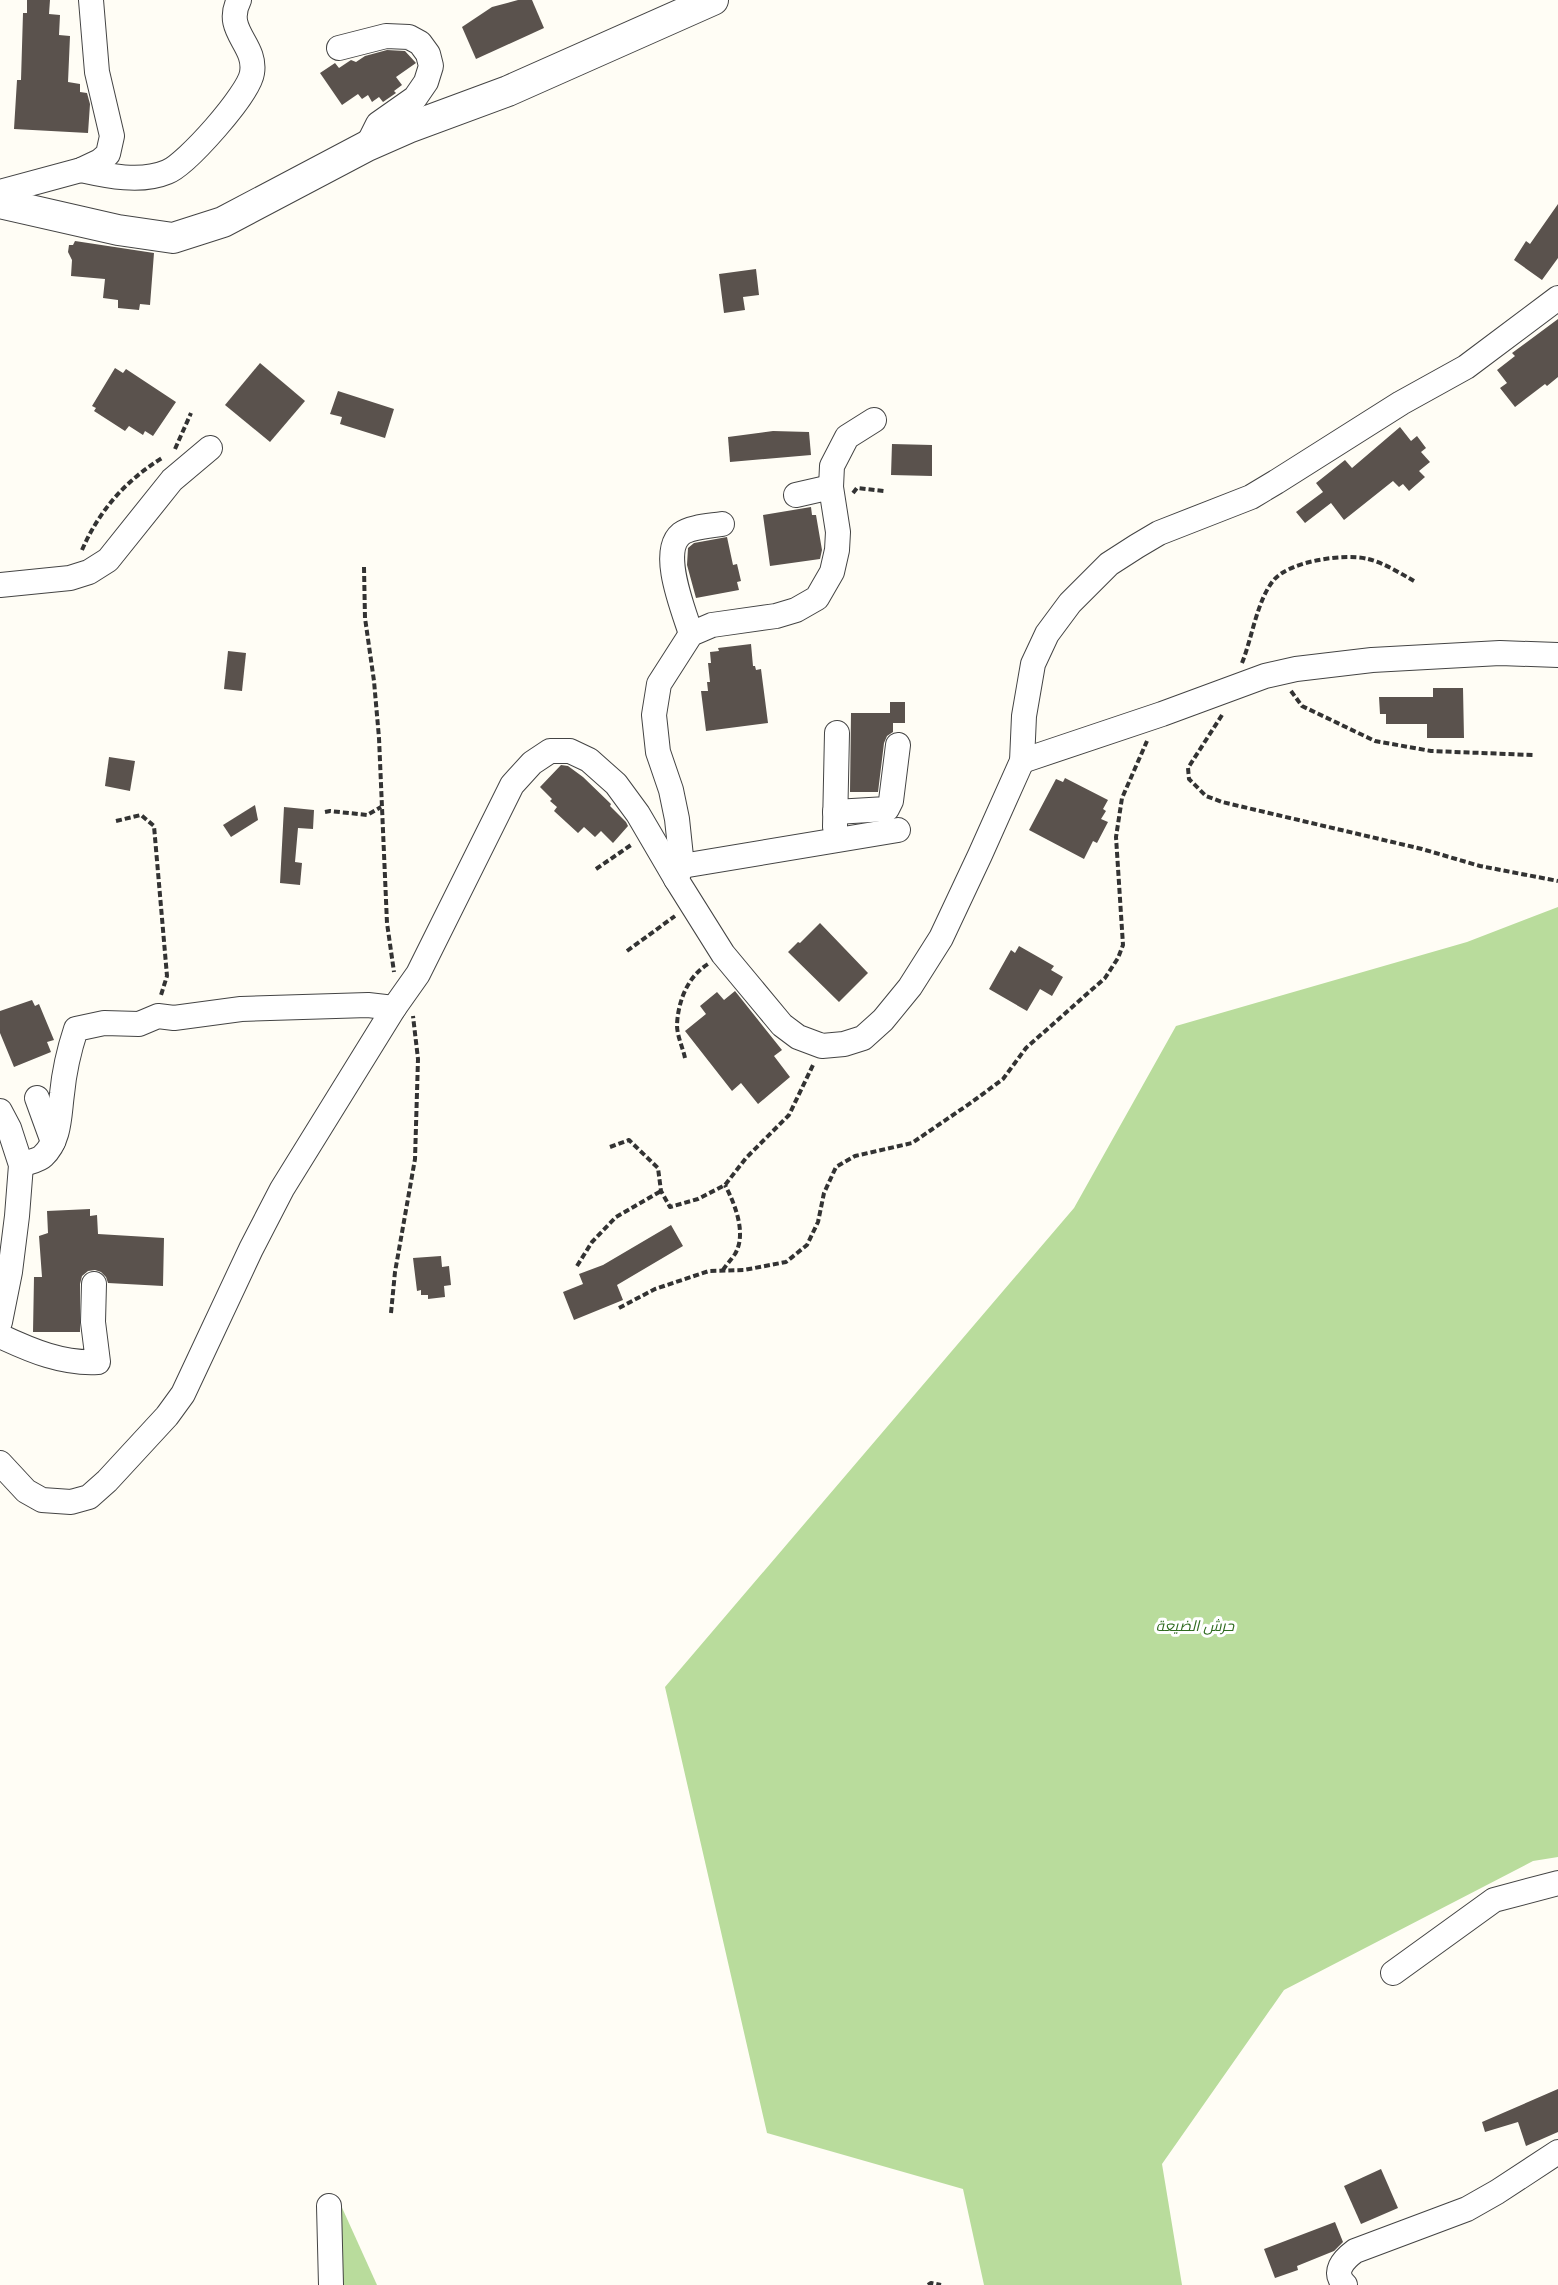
<svg xmlns="http://www.w3.org/2000/svg" width="1558" height="2285" viewBox="0 0 1558 2285" font-family="'Playfair Display',Cairo,serif">
<style>
.forest{fill:#b9dc9c}
.building{fill:#5a524d}
.lines{fill:none;stroke-linecap:round;stroke-linejoin:round}
.minor-casing{stroke:#444;stroke-width:26}
.tertiary-casing{stroke:#444;stroke-width:32}
.path{stroke:#333;stroke-width:4;stroke-dasharray:6 3;stroke-linecap:butt}
.minor{stroke:#fff;stroke-width:24}
.tertiary{stroke:#fff;stroke-width:30}
.labels{text-anchor:middle;stroke-width:6;stroke-linejoin:round;paint-order:stroke}
.park-label{font-size:15px;font-style:italic;fill:#2f6b1f;stroke:#fff}
</style>
<rect width="100%" height="100%" fill="#fffdf5"/>
<!-- forest -->
<g class="forest">
<polygon points="1558,907 1558,1857 1533,1861 1284,1990 1162,2164 1182,2285 984,2285 963,2189 767,2133 665,1687 1074,1208 1176,1026 1467,942"/>
<polygon points="339,2201 377,2285 342,2285"/>
</g>
<!-- building -->
<g class="building">
<polygon points="27,0 50,0 49,14 60,15 59,35 70,36 68,82 80,84 80,92 87,93 90,104 88,133 14,129 17,80 21,80 23,13 27,13"/>
<polygon points="518,0 532,0 544,28 476,59 462,27 492,7"/>
<polygon points="387,50 405,51 416,63 396,77 402,85 394,91 396,93 383,102 379,97 372,102 368,95 362,99 358,94 342,105 320,73 335,63 339,68 351,60 356,62 365,56"/>
<polygon points="1558,204 1558,258 1542,280 1514,260 1526,241 1530,244"/>
<polygon points="75,241 154,253 150,305 140,304 139,310 118,308 118,300 103,298 105,279 71,276 72,260 68,252 69,245 73,245"/>
<polygon points="756,269 759,295 743,297 745,310 724,313 719,274"/>
<polygon points="1558,319 1558,377 1547,386 1545,384 1515,407 1500,388 1507,383 1497,370 1515,356 1512,353"/>
<polygon points="260,363 305,401 270,442 225,405"/>
<polygon points="115,368 123,373 126,369 176,402 153,436 145,431 143,435 129,426 125,431 94,411 96,408 92,406"/>
<polygon points="338,391 394,409 385,438 340,424 342,417 330,414"/>
<polygon points="1400,427 1411,441 1417,436 1426,448 1421,452 1430,462 1419,471 1425,477 1409,491 1403,484 1399,487 1393,481 1344,520 1331,503 1305,523 1296,512 1323,492 1316,483 1345,460 1352,468"/>
<polygon points="773,431 809,432 811,455 730,462 728,437"/>
<polygon points="892,444 932,445 932,476 891,475"/>
<polygon points="811,507 812,515 816,515 822,550 820,559 770,566 763,515"/>
<polygon points="727,537 733,565 737,564 741,581 737,582 739,590 696,598 687,565 688,548 694,543"/>
<polygon points="751,644 753,666 755,666 756,670 761,669 768,723 706,731 701,691 708,691 707,682 710,682 708,663 711,663 710,652 719,651 718,648"/>
<polygon points="228,651 246,653 242,691 224,689"/>
<polygon points="1433,688 1463,688 1464,738 1427,738 1427,724 1386,724 1386,714 1380,714 1379,697 1433,697"/>
<polygon points="890,702 905,702 905,723 893,723 893,732 887,736 884,743 878,792 850,792 851,713 890,713"/>
<polygon points="109,757 135,761 130,791 105,786"/>
<polygon points="561,765 568,766 583,777 611,804 610,806 626,822 628,826 613,843 601,831 595,837 584,827 578,833 554,811 557,807 550,801 552,799 540,787"/>
<polygon points="1065,778 1108,800 1103,809 1106,811 1101,819 1108,822 1097,843 1093,841 1084,859 1029,830 1056,779 1063,782"/>
<polygon points="255,805 258,820 231,837 223,825"/>
<polygon points="284,807 314,810 313,829 298,828 295,862 302,863 300,885 280,883"/>
<polygon points="820,923 868,973 839,1002 788,952 798,942 800,943"/>
<polygon points="1019,946 1054,966 1051,970 1063,977 1052,996 1040,989 1027,1011 989,989 1011,950 1015,953"/>
<polygon points="735,991 782,1050 774,1056 790,1077 758,1104 741,1083 732,1091 685,1031 706,1014 700,1006 717,992 724,1000"/>
<polygon points="32,1000 35,1006 39,1004 54,1040 47,1042 51,1052 14,1067 0,1033 0,1011"/>
<polygon points="90,1209 90,1216 97,1215 98,1234 164,1238 163,1286 108,1283 106,1277 101,1272 95,1270 88,1271 82,1276 80,1284 80,1332 33,1332 34,1277 42,1277 39,1236 48,1233 47,1211"/>
<polygon points="671,1225 683,1246 617,1285 623,1300 574,1320 563,1292 583,1284 579,1274 603,1265"/>
<polygon points="441,1256 442,1267 449,1266 451,1285 444,1286 445,1297 428,1299 428,1295 421,1295 421,1290 417,1291 413,1258"/>
<polygon points="1558,2089 1558,2132 1526,2146 1518,2122 1485,2132 1482,2122"/>
<polygon points="1381,2169 1398,2208 1361,2224 1344,2186"/>
<polygon points="1335,2222 1343,2242 1334,2251 1297,2266 1298,2270 1275,2278 1264,2249"/>
</g>
<g class="lines">
<defs>
<g id="minor">
<polyline points="339,48 386,36 409,37 420,43 428,54 431,66 426,82 415,98 378,124 367,146"/>
<path d="M81 170C108 176 141 183 167 172 186 165 249 94 252 73 257 44 223 31 239 0"/>
<polyline points="0,192 81,170 100,161 108,154 112,136 97,72 91,0"/>
<polyline points="796,495 831,487"/>
<polyline points="0,585 70,578 89,572 108,560 172,480 210,448"/>
<path d="M691 634C684 611 659 552 681 534 690 527 710 526 722 524"/>
<polyline points="1022,761 1162,714 1265,676 1296,669 1372,660 1500,653 1558,655"/>
<polyline points="835,812 887,809 891,801 898,745"/>
<polyline points="835,827 837,733"/>
<polyline points="682,866 898,830"/>
<polyline points="676,879 682,866 677,819 671,790 658,752 654,715 659,684 691,634 712,625 776,616 796,610 817,598 832,572 837,550 838,532 831,487 832,466 847,437 874,420"/>
<polyline points="37,1098 53,1142"/>
<polyline points="0,1111 9,1128 21,1165 17,1216 10,1272 0,1322"/>
<path d="M21 1165C27 1162 38 1161 43 1156 60 1140 59 1116 62 1094 64 1073 69 1050 76 1029L104 1023 139 1024 158 1016 174 1018 241 1009 368 1005 394 1008"/>
<path d="M0 1336C32 1351 63 1364 98 1362L93 1322 94 1284"/>
<polyline points="0,1463 26,1491 42,1500 71,1502 89,1497 107,1481 167,1416 183,1394 251,1249 282,1189 394,1008 418,974 512,785 532,763 550,751 570,751 589,760 616,784 638,814 676,879 723,954 782,1025 798,1037 822,1046 844,1044 863,1038 883,1020 910,987 941,938 980,855 1022,761 1024,716 1033,664 1047,634 1070,603 1109,564 1137,546 1159,533 1251,497 1276,482 1401,403 1466,367 1558,298"/>
<polyline points="1393,1973 1494,1900 1558,1883"/>
<polyline points="329,2206 331,2285"/>
<path d="M1345 2285C1332 2272 1343 2260 1355 2251L1467 2209 1497 2192 1558 2152"/>
</g>
<polyline id="tertiary" points="0,203 118,230 173,238 223,222 367,146 408,128 508,91 713,0"/>
</defs>
<!-- minor casing -->
<use href="#minor" class="minor-casing"/>
<!-- tertiary casing -->
<use href="#tertiary" class="tertiary-casing"/>
<!-- path -->
<g class="path">
<polyline points="175,449 191,413"/>
<polyline points="853,493 857,488 884,491"/>
<path d="M82 550C99 511 125 481 162 458"/>
<polyline points="364,567 365,618 374,681 379,738 387,923 394,972"/>
<path d="M1242 663C1252 638 1257 601 1273 581 1288 561 1345 553 1368 559 1384 563 1400 573 1414 581"/>
<polyline points="1291,691 1302,706 1375,741 1431,751 1533,755"/>
<polyline points="1222,715 1188,768 1189,779 1206,796 1222,802 1422,849 1480,866 1558,881"/>
<polyline points="325,812 330,811 367,815 381,807"/>
<polyline points="116,821 141,815 154,826 167,976 161,995"/>
<polyline points="596,869 631,845"/>
<polyline points="627,951 675,916"/>
<path d="M685 1058C683 1048 677 1036 677 1025 678 1002 687 977 708 964"/>
<polyline points="610,1147 629,1140 658,1168 661,1191 670,1207 698,1199 725,1185 746,1158 789,1115 813,1065"/>
<polyline points="577,1266 592,1242 616,1217 661,1191"/>
<path d="M723 1270C726 1265 731 1260 735 1254 747 1234 735 1204 725 1185"/>
<polyline points="619,1308 655,1289 709,1271 744,1270 786,1262 807,1245 818,1222 824,1193 836,1167 855,1156 912,1143 972,1102 1003,1079 1026,1048 1105,978 1118,958 1123,945 1116,837 1122,798 1147,741"/>
<polyline points="391,1313 395,1272 415,1159 418,1059 413,1016"/>
<polyline points="928,2285 931,2283 941,2285"/>
</g>
<!-- minor -->
<use href="#minor" class="minor"/>
<!-- tertiary -->
<use href="#tertiary" class="tertiary"/>
</g>
<g class="labels">
<!-- park labels -->
<g class="park-label">
<text x="1195" y="1631">حرش الضيعة</text>
</g>
</g>
</svg>
